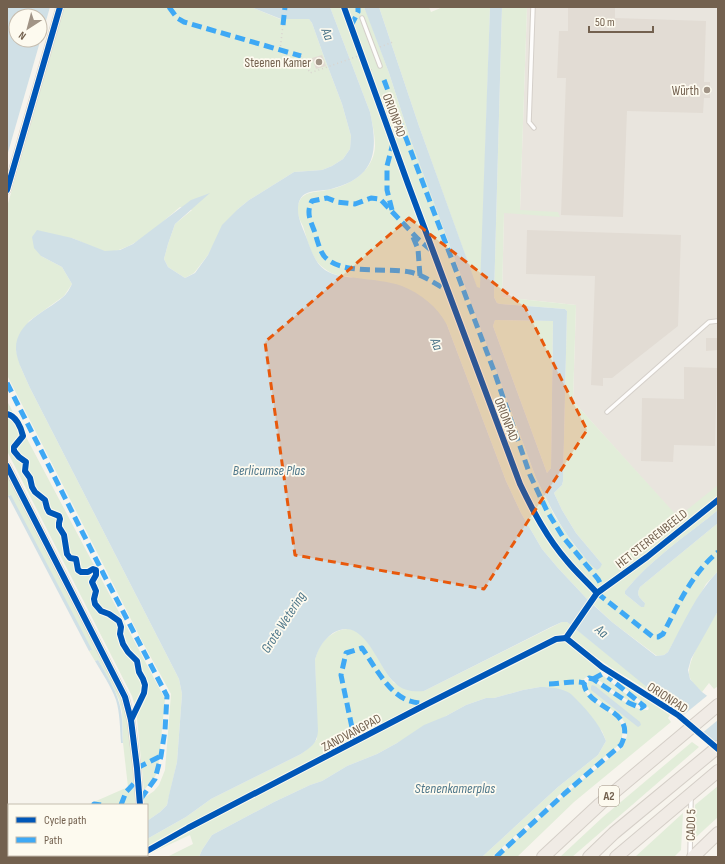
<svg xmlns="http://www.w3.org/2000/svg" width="725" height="864" viewBox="0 0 725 864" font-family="'Sofia Sans Condensed',sans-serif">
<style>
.industrial{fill:#e9e5de}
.green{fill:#e2edd9}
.water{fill:#d0e0e6;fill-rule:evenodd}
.pier{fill:#f7f4ed}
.building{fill:#e2dcd4}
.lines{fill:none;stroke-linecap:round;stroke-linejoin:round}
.service-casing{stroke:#d5d0ca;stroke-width:5.5}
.minor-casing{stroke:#d5d0ca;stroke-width:9}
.motorway-casing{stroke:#d5cfc8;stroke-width:14}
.path{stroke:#d9d4cf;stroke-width:1.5;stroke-dasharray:1 3;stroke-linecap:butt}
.service{stroke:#fefdfc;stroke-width:3.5}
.minor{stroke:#fefdfc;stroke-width:7}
.motorway{stroke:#f0ebe5;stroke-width:12}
.quiet{stroke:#3fa9f5;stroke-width:5;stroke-dasharray:10 5;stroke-linecap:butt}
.cycleway-casing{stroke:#fdfaef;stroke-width:8}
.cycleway{stroke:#0057b8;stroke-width:6}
.marked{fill:#e8590c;fill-opacity:0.2;stroke:#e8590c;stroke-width:3;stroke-dasharray:8 5;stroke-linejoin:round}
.poi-dot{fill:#a19486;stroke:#fdfaef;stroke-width:1.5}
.labels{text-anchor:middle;stroke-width:3.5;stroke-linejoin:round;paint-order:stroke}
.shield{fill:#fdfaef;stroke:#9c8f7f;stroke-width:1}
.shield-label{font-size:12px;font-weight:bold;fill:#73614f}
.poi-label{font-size:13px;fill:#73614f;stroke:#fdfaef;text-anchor:end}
.street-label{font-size:13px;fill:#73614f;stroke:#fdfaef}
.water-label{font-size:14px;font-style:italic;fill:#4e778a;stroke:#fdfaef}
</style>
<rect width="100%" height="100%" fill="#f7f4ed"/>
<!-- industrial -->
<polygon class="industrial" points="527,7 718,7 718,486 678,518 573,401 576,305 502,297 504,213 520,210"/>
<!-- green -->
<g class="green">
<path d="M64 7H251L280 19H309L312 23 323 54 342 104 351 136 350 149 343 159 332 166 322 170 294 172 249 200 238 209 215 242 208 255 194 273 185 278 168 267 164 259 168 244 175 224 192 210 180 207C162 222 128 256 104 251 93 248 82 242 72 238L41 256 62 267 72 284 64 296 29 321 16 350 21 368 30 388 179 679 182 694 177 762 174 775 167 805 160 812 147 821V805H145L144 798 154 791 159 785 165 770 171 694 143 643 7 375V207Z"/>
<path d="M330 7H342L432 254 519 485C528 505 538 527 552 545 564 562 579 577 593 592L588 600 558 568 542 549 521 513 506 481 447 325 351 277C342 276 332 275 325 269 311 260 308 241 303 226 301 222 298 217 298 212 297 209 298 203 300 200 305 191 318 192 327 190 350 186 374 171 375 146 375 134 372 123 370 112Z"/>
<path d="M346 7H364L368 16 389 73 411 141 536 478 555 517 574 545 589 562 602 564 576 533 562 510 554 493 562 485 563 481 567 311 565 309 501 304 497 303 494 297 502 7H527L520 210 558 212 560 217 504 213 502 297 576 305 573 401 678 517 718 485V497L654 549 598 589C592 586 587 579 582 574 556 547 538 516 521 483L410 183Z"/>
<polygon points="379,7 429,7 431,12 443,7 490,7 481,288 477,288 419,126"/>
<polygon points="495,320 553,321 551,468 547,473 493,326"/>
<polygon points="7,401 165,699 158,769 155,777 144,790 136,709 132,696 7,451"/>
<polygon points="7,472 125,699 128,713 136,805 87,805 128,787 123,743 122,712 119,700 114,689 98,660 95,661 89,651 91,651 10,495 8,496"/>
<path d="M718 503V510C686 536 651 559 625 591V594L641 607 645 603C639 597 636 595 640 587L718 523V571L706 584 668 652 664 655 657 656 612 622 593 604 601 593 656 553Z"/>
<path d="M718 611V686L714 689 709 683 702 692C698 688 692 683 690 678 684 662 710 625 718 611Z"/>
<path d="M562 622H567L571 625 565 634 557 636 412 709 317 760 187 826 148 849 147 839 186 817 211 799 301 754 311 746 317 739 315 660C318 648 323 639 334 633 341 629 350 627 358 632 372 643 382 669 394 683L424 691Z"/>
<polygon points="576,629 667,702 610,667 569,638"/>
<path d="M566 640 598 666 601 674 640 705H638L630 702 594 677C590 676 588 676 585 678 571 691 613 712 619 720 624 727 623 736 620 744L561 793 492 857H482L558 787 598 755 606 741 602 731 553 688 540 687 523 690 494 698H486L466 705 377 754 347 766 322 781 310 785 274 802 212 835 202 850 199 857H167L193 844 190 835 151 853 155 849 188 830 560 641Z"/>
<path d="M611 675 670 715 668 718 671 722 574 802 517 857H498L565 794 622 748 627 736 626 725 621 717 590 693 586 687 589 680H593C604 688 635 712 648 710L649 708 610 676Z"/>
<polygon points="692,742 699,747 572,857 560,857 603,817"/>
<polygon points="718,786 718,817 694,839 695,805"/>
<polygon points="683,813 681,850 674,857 635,857"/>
<polygon points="9,836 9,855 49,855 44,857 7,857 7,837"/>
</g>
<!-- water -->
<g class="water">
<path d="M7 7H50L7 156ZM16 16H40V40H16Z"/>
<path d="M251 7H330L370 112C379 152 375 178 331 189 323 191 312 190 305 194 299 198 298 204 298 210 298 219 304 231 307 239 311 250 315 263 325 270 334 276 347 277 357 278 372 280 388 281 402 286 420 293 438 307 447 325L506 481 521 513 542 549 558 568 588 600 612 622 656 656 664 655 668 652C683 624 696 594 718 571V611L691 659 688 670 690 679 702 692 718 704V745L567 622H562L551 627 424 691C413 692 403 691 395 683 377 668 365 614 333 633 323 640 318 649 315 660L318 731C317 744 311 747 301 754L211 799 186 817 147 839V821L160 812 167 805 169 795 177 762 182 694 179 679 30 388C25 376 17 362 16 350 15 322 46 312 63 297 67 294 70 288 72 284L62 267 41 256 34 248 32 237 37 230 72 238 105 251 120 250 133 244 191 200 210 193 175 224 168 244 164 259 168 267 185 278 195 273 208 255 222 225 238 209 249 200 294 172 322 170 332 166 343 159 350 149 351 136 342 104 323 54 312 23 309 19H281Z"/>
<path d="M364 7H379L419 126 477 287 480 288 490 7H502L494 297 497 303 501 304 565 309 567 311 563 481 562 485 554 493 562 510 576 533 602 564 600 568 597 570C591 566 586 559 582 554 562 531 549 505 536 478L411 141 389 73ZM495 320 553 321 551 468 547 473 493 326Z"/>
<polygon points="11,495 92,650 89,651 8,496"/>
<path d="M718 510V523L640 587C636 595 639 597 645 603L644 607H641L625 594V591C651 559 686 536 718 510Z"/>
<path d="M98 660C107 676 118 692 121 711 123 722 122 733 123 743H121C120 729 120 713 116 700 111 686 102 673 95 661Z"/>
<polygon points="592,685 595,686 640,722 641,725 638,727 591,690 591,687"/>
<path d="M540 687C550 687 563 688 571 694 585 708 599 722 606 741L598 755 558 787 482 857H199L202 850 212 835 274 802 310 785 322 781 347 766 377 754 397 743 424 725 446 716 466 705 486 698H494L523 690Z"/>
<polygon points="80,855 116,855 113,857 77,857"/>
</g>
<!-- pier -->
<polygon class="pier" points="708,695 718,702 718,720 701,734 681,717"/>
<!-- building -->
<g class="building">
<polygon points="568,7 615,7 615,18 706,21 704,82 710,82 710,98 704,98 703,113 627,111 623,217 561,215 566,78 557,78 559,31 568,31"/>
<polygon points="322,55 326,66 316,69 312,58"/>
<polygon points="527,230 681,235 678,326 612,378 603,378 603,386 591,385 595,276 526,274"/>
<polygon points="706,338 718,338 718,350 706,351"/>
<polygon points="684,367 717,368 715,446 674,445 673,462 641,461 642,398 684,399"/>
</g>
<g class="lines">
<defs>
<g id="service">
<polyline points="533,7 529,122 534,128"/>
<polyline points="362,18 380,66"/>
<polyline points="607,412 709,322 718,321"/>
<polyline points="690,856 691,798"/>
</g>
<g id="minor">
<polyline points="7,190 60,7"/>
<polyline points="7,466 125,697 131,720 137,768 140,805"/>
<polyline points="143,857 143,855"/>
</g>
<g id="motorway">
<polyline points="543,857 600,804 718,705"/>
<polyline points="589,857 614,833 718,747"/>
<polyline points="616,857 718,771"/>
<polyline points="693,857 718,833"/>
</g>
</defs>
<!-- service casing -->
<use href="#service" class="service-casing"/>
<!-- minor casing -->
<use href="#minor" class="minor-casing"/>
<!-- motorway casing -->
<use href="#motorway" class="motorway-casing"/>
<!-- path -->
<g class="path">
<polyline points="380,47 393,42"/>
<polyline points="280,50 283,25"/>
<polyline points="301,56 310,73 361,55"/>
<polyline points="367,71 374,69"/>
</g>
<!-- service -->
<use href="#service" class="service"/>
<!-- minor -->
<use href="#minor" class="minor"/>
<!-- motorway -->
<use href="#motorway" class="motorway"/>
<!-- quiet -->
<g class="quiet">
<polyline points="169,7 177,18 184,22 301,56"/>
<polyline points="283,25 285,7"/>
<polyline points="351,26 358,12 358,7"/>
<polyline points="384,80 494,371 530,475 547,511 563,537 598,579 603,588"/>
<polyline points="392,210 387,190 387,166 393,143"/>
<polyline points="413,237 418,249 420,276"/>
<path d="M431 250 418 239 380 199 371 198 355 204 337 202 327 198 312 201C306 212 310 220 314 230 317 239 319 249 324 256 341 276 386 267 410 272 423 275 436 284 448 291"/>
<polyline points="7,383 104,575 167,696 165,730 161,756 155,779 140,800"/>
<path d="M597 593 653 637H658L663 634C678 605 692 573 718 552"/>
<polyline points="593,679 604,673"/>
<path d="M549 684C561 684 573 680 584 683"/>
<path d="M355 742 341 675 346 653 362 648C374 665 389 695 410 701 415 703 421 703 426 704"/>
<polyline points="137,768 161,756"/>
<polyline points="93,805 94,804 101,805"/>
<polyline points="121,805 126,792 138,779"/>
<polyline points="52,857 53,855"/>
<polyline points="60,857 64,855"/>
<polyline points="136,857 139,855"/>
<path d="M496 857 564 794 621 745C639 708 586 710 584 683L589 678 593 679 629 703 641 708 644 706 608 677"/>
</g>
<defs>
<g id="cycleway">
<path d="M344 7 408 184 520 484C533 511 547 538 567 561 576 572 587 582 597 593"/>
<polyline points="7,190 60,7"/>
<path d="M7 414C16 416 21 427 23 436L14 447V451L19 457 26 462 25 471 30 478 32 487 35 492 45 500 47 508 49 512 59 516 60 519 59 523V527L64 535 67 554 70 558 76 559 78 570 81 572H88L93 569 96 570V575L92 582 96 591 94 599 95 604 101 611 109 614 119 621 121 627 120 634 123 644 128 652 137 661 139 672 143 679 145 685 144 693 131 720"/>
<polyline points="7,466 125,697 131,720 137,768 140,805"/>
<polyline points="566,638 597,593 647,557 718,500"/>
<polyline points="566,638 602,667 678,715 718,749"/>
<polyline points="147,851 188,828 427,704 556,639 566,638"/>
</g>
</defs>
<!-- cycleway casing -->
<use href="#cycleway" class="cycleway-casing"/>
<!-- cycleway -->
<use href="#cycleway" class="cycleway"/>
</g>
<!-- marked area -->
<path class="marked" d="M409 218 525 307 587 430 484 589 295 555 265 342Z"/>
<!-- markers -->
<g class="poi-dot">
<circle cx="319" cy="62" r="4"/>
<circle cx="707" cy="90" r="4"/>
</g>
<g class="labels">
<!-- shield labels -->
<rect class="shield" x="599" y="786" width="20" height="20" rx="3"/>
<g class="shield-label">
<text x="609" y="800">A2</text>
</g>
<!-- poi labels -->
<g class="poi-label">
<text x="311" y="67">Steenen Kamer</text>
<text x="699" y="95">Würth</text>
</g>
<!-- street labels -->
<g class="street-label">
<text transform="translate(395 115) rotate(70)" y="5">ORIONPAD</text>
<text transform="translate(507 419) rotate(69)" y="5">ORIONPAD</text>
<text transform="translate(651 538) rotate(-38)" y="5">HET STERRENBEELD</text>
<text transform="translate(668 697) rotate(33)" y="5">ORIONPAD</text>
<text transform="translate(351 732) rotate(-28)" y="5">ZANDVANGPAD</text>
<text transform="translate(690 825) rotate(-89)" y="5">CADO 5</text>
</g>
<!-- water labels -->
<g class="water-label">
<text transform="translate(328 34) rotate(69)" y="5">Aa</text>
<text transform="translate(437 344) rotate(69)" y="5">Aa</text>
<text x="269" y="475">Berlicumse Plas</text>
<text transform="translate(283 622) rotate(-57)" y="5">Grote Wetering</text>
<text transform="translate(602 631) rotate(40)" y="5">Aa</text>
<text x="455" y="793">Stenenkamerplas</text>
</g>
</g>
<!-- border -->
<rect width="725" height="864" fill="none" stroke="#73614f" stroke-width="16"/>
<!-- legend -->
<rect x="8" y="804" width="140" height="52" fill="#fdfaef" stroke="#c6bdaf"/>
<rect x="16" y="817" width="20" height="6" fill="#0057b8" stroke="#c6bdaf"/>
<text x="44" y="824" font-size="12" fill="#73614f">Cycle path</text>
<rect x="16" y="837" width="20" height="6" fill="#3fa9f5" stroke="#c6bdaf"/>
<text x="44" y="844" font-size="12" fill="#73614f">Path</text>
<!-- north arrow -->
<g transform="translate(28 28) rotate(216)"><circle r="19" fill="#fdfaef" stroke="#c6bdaf"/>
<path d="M0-3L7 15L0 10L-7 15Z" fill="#a19486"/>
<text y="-6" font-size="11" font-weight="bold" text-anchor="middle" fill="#73614f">N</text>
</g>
<!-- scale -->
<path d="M589 26v6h64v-6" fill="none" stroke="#73614f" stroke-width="2"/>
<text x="595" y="26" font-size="12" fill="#73614f" stroke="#fdfaef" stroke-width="3" paint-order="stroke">50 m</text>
</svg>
